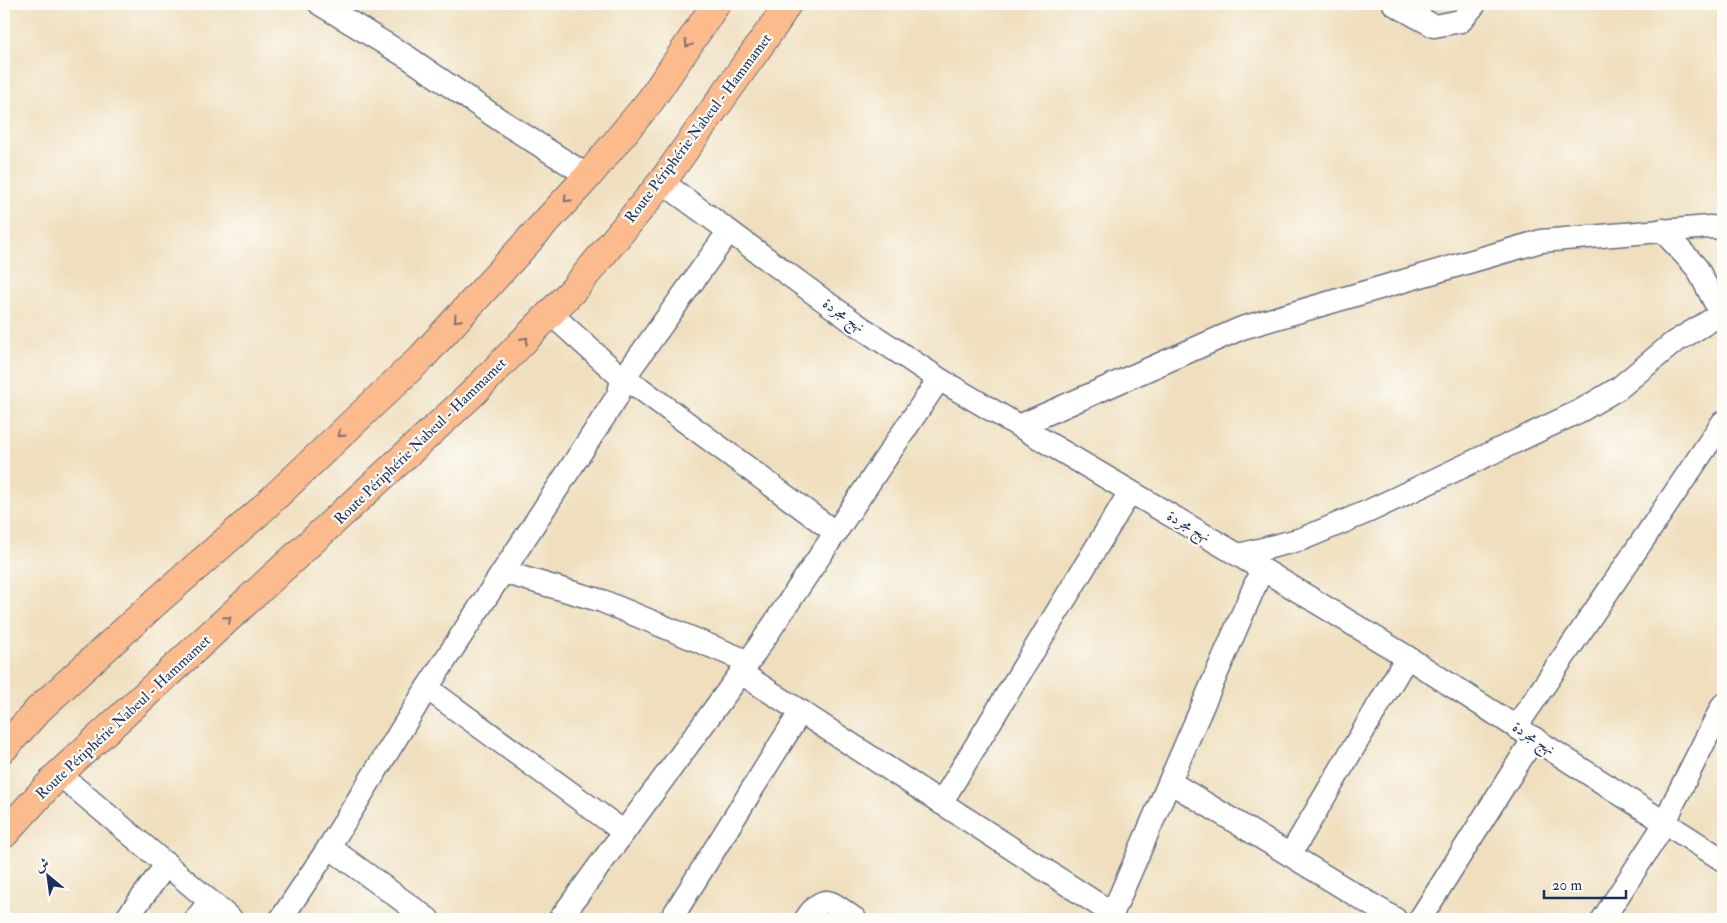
<svg xmlns="http://www.w3.org/2000/svg" width="1727" height="923" viewBox="0 0 1727 923" font-family="'IM FELL Double Pica',Amiri,serif">
<style>
.lines{fill:none;stroke-linecap:round;stroke-linejoin:round}
.minor-casing{stroke:#656d80;stroke-width:25}
.trunk-casing{stroke:#656d80;stroke-width:30}
.minor{stroke:#fff;stroke-width:22}
.trunk{stroke:#fbbb8d;stroke-width:28}
.oneway{stroke:#806e73}
.labels{text-anchor:middle;stroke-width:4.5;stroke-linejoin:round;paint-order:stroke}
.street-label{font-size:15px;fill:#1b2f5e;stroke:#fdfcf7}
</style>
<rect width="100%" height="100%" fill="#fdfcf7"/>
<filter id="ink" filterUnits="userSpaceOnUse"><feTurbulence type="fractalNoise" baseFrequency=".02" numOctaves="2"/><feDisplacementMap in="SourceGraphic" scale="10" xChannelSelector="R" yChannelSelector="G"/><feConvolveMatrix kernelMatrix="1 2 1 2 8 2 1 2 1" color-interpolation-filters="sRGB"/></filter>
<filter id="wash" filterUnits="userSpaceOnUse"><feTurbulence type="fractalNoise" baseFrequency=".0096" numOctaves="4" result="noise"/><feDisplacementMap in="SourceGraphic" scale="20" xChannelSelector="R" yChannelSelector="G"/><feGaussianBlur stdDeviation="1.12" result="paint"/><feColorMatrix in="noise" values="0 0 0 0 0 0 0 0 0 0 0 0 0 0 0 0 0 1.4 0 .05"/><feComposite in="paint" operator="in"/></filter>
<g filter="url(#wash)">
<rect width="100%" height="100%" fill="#efdfbe"/>
</g>
<g filter="url(#ink)">
<g class="lines">
<defs>
<g id="minor">
<polyline points="320,4 409,58 500,120 588,176"/>
<polyline points="1394,4 1434,26 1461,21 1475,4"/>
<polyline points="662,182 856,324 939,379 1262,569 1407,657 1723,860"/>
<polyline points="1662,230 1697,268 1721,314"/>
<polyline points="550,313 623,379 729,231"/>
<polyline points="1019,426 1242,328 1541,241 1709,227 1723,228"/>
<polyline points="1239,555 1302,539 1369,511 1580,411 1619,388 1673,343 1723,313"/>
<polyline points="503,572 602,601 749,662"/>
<polyline points="741,673 1113,914"/>
<polyline points="427,688 624,832"/>
<polyline points="1516,727 1723,422"/>
<polyline points="59,774 231,919"/>
<polyline points="1170,782 1395,919"/>
<polyline points="941,803 1130,492"/>
<polyline points="329,847 428,919"/>
<polyline points="1290,855 1407,657"/>
<polyline points="126,919 167,864"/>
<polyline points="196,919 209,902"/>
<polyline points="281,919 329,847 427,688 617,397 623,379 641,389 836,533"/>
<polyline points="560,919 741,673 939,379"/>
<polyline points="671,919 801,711"/>
<path d="M806 919C825 890 832 904 855 919"/>
<polyline points="1110,919 1262,569"/>
<polyline points="1420,919 1534,738"/>
<polyline points="1603,919 1666,822 1673,804 1723,705"/>
</g>
<g id="trunk">
<polyline points="4,748 39,709 156,602 259,512 422,357 588,176 650,101 716,4"/>
<polyline points="4,834 59,774 471,395 574,289 662,182 777,21 787,4"/>
</g>
</defs>
<!-- minor casing -->
<use href="#minor" class="minor-casing"/>
<!-- trunk casing -->
<use href="#trunk" class="trunk-casing"/>
<!-- minor -->
<use href="#minor" class="minor"/>
<!-- trunk -->
<use href="#trunk" class="trunk"/>
</g>
<!-- one-way arrows -->
<defs><path id="oneway-chevron" d="M-2-3.5L2.5 0L-2 3.5" fill="none" stroke-width="1.6" stroke-linecap="round" stroke-linejoin="round" transform="scale(1.25)"/></defs>
<g class="oneway">
<use href="#oneway-chevron" transform="translate(688 44) rotate(124)"/>
<use href="#oneway-chevron" transform="translate(567 199) rotate(133)"/>
<use href="#oneway-chevron" transform="translate(457 319) rotate(133)"/>
<use href="#oneway-chevron" transform="translate(525 340) rotate(-46)"/>
<use href="#oneway-chevron" transform="translate(341 434) rotate(136)"/>
<use href="#oneway-chevron" transform="translate(228 619) rotate(-42)"/>
</g>
</g>
<g class="labels">
<!-- street labels -->
<g class="street-label">
<text transform="translate(698 128) rotate(-53)" y="5">Route Périphérie Nabeul - Hammamet</text>
<text transform="translate(844 315) rotate(35)" y="5">نهج مجردة</text>
<text transform="translate(420 441) rotate(-44)" y="5">Route Périphérie Nabeul - Hammamet</text>
<text transform="translate(1189 526) rotate(30)" y="5">نهج مجردة</text>
<text transform="translate(123 717) rotate(-43)" y="5">Route Périphérie Nabeul - Hammamet</text>
<text transform="translate(1534 738) rotate(33)" y="5">نهج مجردة</text>
</g>
</g>
<!-- margin -->
<rect width="1727" height="923" fill="none" stroke="#fdfcf7" stroke-width="20"/>
<!-- north arrow -->
<g transform="translate(48 876) rotate(331)" stroke="#fdfcf7" stroke-width="4" paint-order="stroke">
<path d="M0-4L9 19L0 12L-9 19Z" fill="#1b2f5e"/>
<text y="-8" font-size="14" font-weight="bold" text-anchor="middle" fill="#1b2f5e">ش</text>
</g>
<!-- scale -->
<path d="M1544 890v8h82v-8" fill="none" stroke="#1b2f5e" stroke-width="2.5"/>
<text x="1552" y="890" font-size="15" fill="#1b2f5e" stroke="#fdfcf7" stroke-width="4" paint-order="stroke">20 m</text>
</svg>
